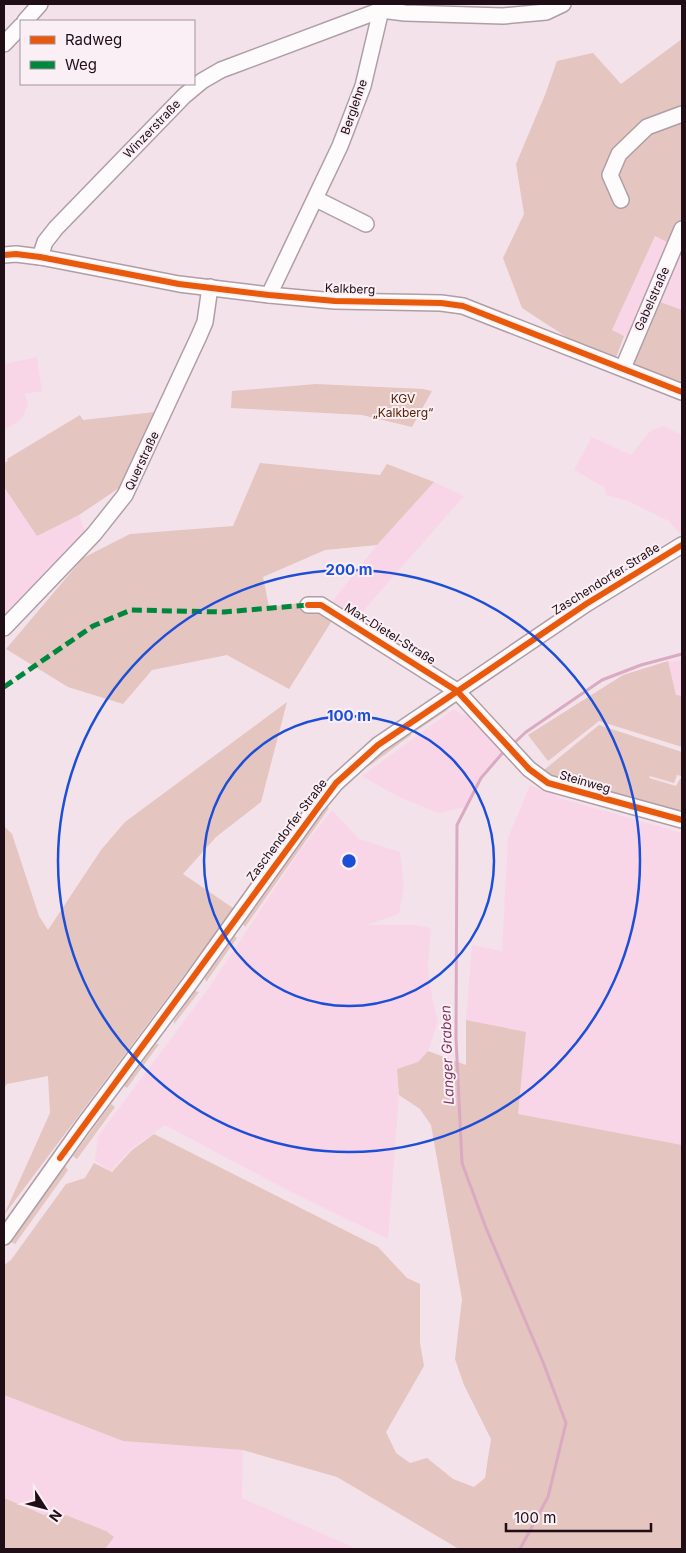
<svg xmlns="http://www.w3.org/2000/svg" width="686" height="1553" viewBox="0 0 686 1553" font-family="Inter,sans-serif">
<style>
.built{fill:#f9d6e7}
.green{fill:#e4c5bf}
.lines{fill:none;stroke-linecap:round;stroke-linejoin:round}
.stream{stroke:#daaac3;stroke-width:3}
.minor-casing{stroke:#af9ea6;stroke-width:18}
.minor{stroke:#fdfbfc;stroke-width:15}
.quiet{stroke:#00873e;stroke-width:5;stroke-dasharray:10 5;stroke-linecap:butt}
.cycleway-casing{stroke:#faeff4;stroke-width:9}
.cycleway{stroke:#e8590c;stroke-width:6}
.ring{fill:none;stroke:#1d4ed8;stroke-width:2.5}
.labels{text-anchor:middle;stroke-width:4;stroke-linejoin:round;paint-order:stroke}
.street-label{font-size:12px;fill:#200e17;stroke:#faeff4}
.park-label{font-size:12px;fill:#582200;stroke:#faeff4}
.water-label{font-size:14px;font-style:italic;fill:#7e355f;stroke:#faeff4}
.centre{fill:#1d4ed8;stroke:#faeff4;stroke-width:2.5}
.ring-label{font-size:15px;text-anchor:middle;font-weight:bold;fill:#1d4ed8;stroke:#faeff4;stroke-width:4;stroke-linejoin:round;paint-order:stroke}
</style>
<rect width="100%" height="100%" fill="#f3e2ea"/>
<!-- built -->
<g class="built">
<polygon points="655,236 673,245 682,237 682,310 655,300 638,342 612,330"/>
<polygon points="37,357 42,391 25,394 28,404 23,416 19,421 4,430 4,364"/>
<polygon points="663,426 682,435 682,533 680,534 669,521 628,501 606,495 604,487 574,470 592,437 631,455 650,431"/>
<polygon points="434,482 464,496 355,620 331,603 377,545"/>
<polygon points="4,487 37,536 79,515 86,534 4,624"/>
<polygon points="682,660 682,696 676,695 668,662"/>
<polygon points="454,709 463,715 472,715 502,753 481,778 465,807 439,813 399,797 362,776"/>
<polygon points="530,785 560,798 682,833 682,1145 517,1114 526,1033 466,1020 472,945 502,951 508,838"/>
<polygon points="332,810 359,839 400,852 404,884 399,914 367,925 415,925 431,928 428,966 433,1003 438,1021 428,1051 418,1062 397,1070 399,1095 388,1239 291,1192 165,1125 131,1149 111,1171 95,1161 98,1136 208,989 301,849"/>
<polygon points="4,1395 123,1441 243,1450 242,1498 357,1549 4,1549"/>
</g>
<!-- green -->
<g class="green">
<polygon points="682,39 682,225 673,245 655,236 612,330 624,336 616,358 571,340 522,308 503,258 524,214 516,164 545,95 557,61 593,53 621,84"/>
<polygon points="655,300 682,310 682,385 635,367 631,356"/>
<polygon points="316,384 423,389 432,391 412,427 362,415 231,408 232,391"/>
<polygon points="155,412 125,484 79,515 37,536 4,487 4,463 8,461 7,459 80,415 83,420"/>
<polygon points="260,463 380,475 387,464 434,482 377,545 325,550 263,577 269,607 307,602 333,619 289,689 227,655 152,670 123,704 68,687 6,649 83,558 130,534 233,526"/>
<polygon points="599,585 600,589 509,648 508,646 518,639"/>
<polygon points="668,661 676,695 682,696 682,747 599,721 548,761 528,735 623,675"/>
<polygon points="287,702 261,802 216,837 183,874 233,908 230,914 4,1215 50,1113 48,1076 7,1084 4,1087 4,826 12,834 39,916 48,930 101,850 125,822"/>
<polygon points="449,709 416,731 415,729 442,711"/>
<path d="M599 725 682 752V776L677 775 674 783 650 776 649 778 676 786 680 779H682V815C652 807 562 792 544 770Z"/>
<polygon points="410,733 411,735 368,767 376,757"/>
<polygon points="327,806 329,808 245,927 243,924"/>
<polygon points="234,936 237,938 206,982 205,978"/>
<polygon points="195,991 199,992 174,1024 174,1020"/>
<polygon points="466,1020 526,1032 518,1114 682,1145 682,1549 459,1549 337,1477 243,1450 123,1441 4,1395 4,1265 11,1260 66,1184 85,1178 94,1163 112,1172 132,1150 154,1134 378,1247 407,1278 420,1284 420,1343 424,1366 386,1432 396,1453 410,1463 427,1458 453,1479 474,1487 485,1478 491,1439 464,1385 455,1359 462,1299 431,1125 420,1109 399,1095 397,1069 418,1062 428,1051 466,1065"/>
<polygon points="156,1044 159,1044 127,1088 124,1086"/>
<polygon points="111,1104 115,1107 77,1159 73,1156"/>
<polygon points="65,1166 68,1170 15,1244 8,1240 51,1180"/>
<polygon points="4,1498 44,1515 58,1512 106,1531 114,1537 105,1549 4,1549"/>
</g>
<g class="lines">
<!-- stream -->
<g class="stream">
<polyline points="513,744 526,732 602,680 641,665 682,654"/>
<polyline points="506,749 481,778 457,825 456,1038 462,1163 486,1228 543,1362 566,1423 548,1497 520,1549"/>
</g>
<defs>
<g id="minor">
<polyline points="381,10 405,13 503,16 546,12 563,4"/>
<polyline points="25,21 40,4"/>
<polyline points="4,44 21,26"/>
<polyline points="316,199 366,224"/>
<polyline points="621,200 610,175 619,154 647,127 682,114"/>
<polyline points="4,255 16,254 40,257 179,284 269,295 335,301 441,303 463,306 682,392"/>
<polyline points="40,257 45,242 56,228 184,96 202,81 221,70 381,10"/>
<polyline points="269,295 340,146 363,86 381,10"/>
<polyline points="623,368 682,229"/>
<polyline points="308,605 321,605 457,691 529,769 548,783 682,820"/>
<polyline points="4,628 94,534 125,495 199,336 205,322 210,287"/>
<polyline points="4,1237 83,1126 190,983 316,807 336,783 378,745 586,604 682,545"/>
</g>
</defs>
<!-- minor casing -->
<use href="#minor" class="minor-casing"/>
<!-- minor -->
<use href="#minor" class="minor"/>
<!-- quiet -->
<polyline class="quiet" points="4,687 93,626 131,610 224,612 308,605"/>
<defs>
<g id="cycleway">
<polyline points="4,255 16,254 40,257 179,284 269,295 335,301 441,303 463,306 682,392"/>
<polyline points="308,605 321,605 457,691 529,769 548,783 682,820"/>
<polyline points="60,1158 336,783 378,745 586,604 682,545"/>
</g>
</defs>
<!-- cycleway casing -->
<use href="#cycleway" class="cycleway-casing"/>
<!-- cycleway -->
<use href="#cycleway" class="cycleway"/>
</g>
<!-- distance rings -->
<g class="ring">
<circle cx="349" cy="861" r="145"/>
<circle cx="349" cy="861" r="291"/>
</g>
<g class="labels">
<!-- street labels -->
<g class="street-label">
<text transform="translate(354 107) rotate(-71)" y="4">Berglehne</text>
<text transform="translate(152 129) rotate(-46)" y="4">Winzerstraße</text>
<text transform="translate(350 289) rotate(2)" y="4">Kalkberg</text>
<text transform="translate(652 299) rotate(-66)" y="4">Gabelstraße</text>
<text transform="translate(142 461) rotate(-65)" y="4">Querstraße</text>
<text transform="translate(606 579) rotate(-32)" y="4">Zaschendorfer Straße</text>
<text transform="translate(390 634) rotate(32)" y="4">Max-Dietel-Straße</text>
<text transform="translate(585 782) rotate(16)" y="4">Steinweg</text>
<text transform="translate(287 830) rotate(-53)" y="4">Zaschendorfer Straße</text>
</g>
<!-- park labels -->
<g class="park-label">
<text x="403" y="403">KGV<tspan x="403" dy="14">„Kalkberg“</tspan></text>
</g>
<!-- water labels -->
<g class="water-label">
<text transform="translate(447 1055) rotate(-92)" y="5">Langer Graben</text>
</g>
</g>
<circle cx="349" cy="861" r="8" class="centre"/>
<g class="ring-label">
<text x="349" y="575">200 m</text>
<text x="349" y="721">100 m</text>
</g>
<!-- border -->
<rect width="686" height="1553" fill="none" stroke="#200e17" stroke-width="10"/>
<!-- legend -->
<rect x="20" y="20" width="175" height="65" fill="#faeff4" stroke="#a3959c"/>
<rect x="30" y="36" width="25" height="8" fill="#e8590c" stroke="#a3959c"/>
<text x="65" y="45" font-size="15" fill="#200e17">Radweg</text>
<rect x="30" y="61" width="25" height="8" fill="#00873e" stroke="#a3959c"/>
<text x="65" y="70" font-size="15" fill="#200e17">Weg</text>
<!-- north arrow -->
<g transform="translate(45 1508) rotate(126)" stroke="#faeff4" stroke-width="4" paint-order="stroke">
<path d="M0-4L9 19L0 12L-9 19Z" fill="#200e17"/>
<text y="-8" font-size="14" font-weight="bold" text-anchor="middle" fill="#200e17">N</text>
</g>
<!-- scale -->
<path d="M506 1523v8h145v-8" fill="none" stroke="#200e17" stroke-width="2.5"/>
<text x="514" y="1523" font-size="15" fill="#200e17" stroke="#faeff4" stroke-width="4" paint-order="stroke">100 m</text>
</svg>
